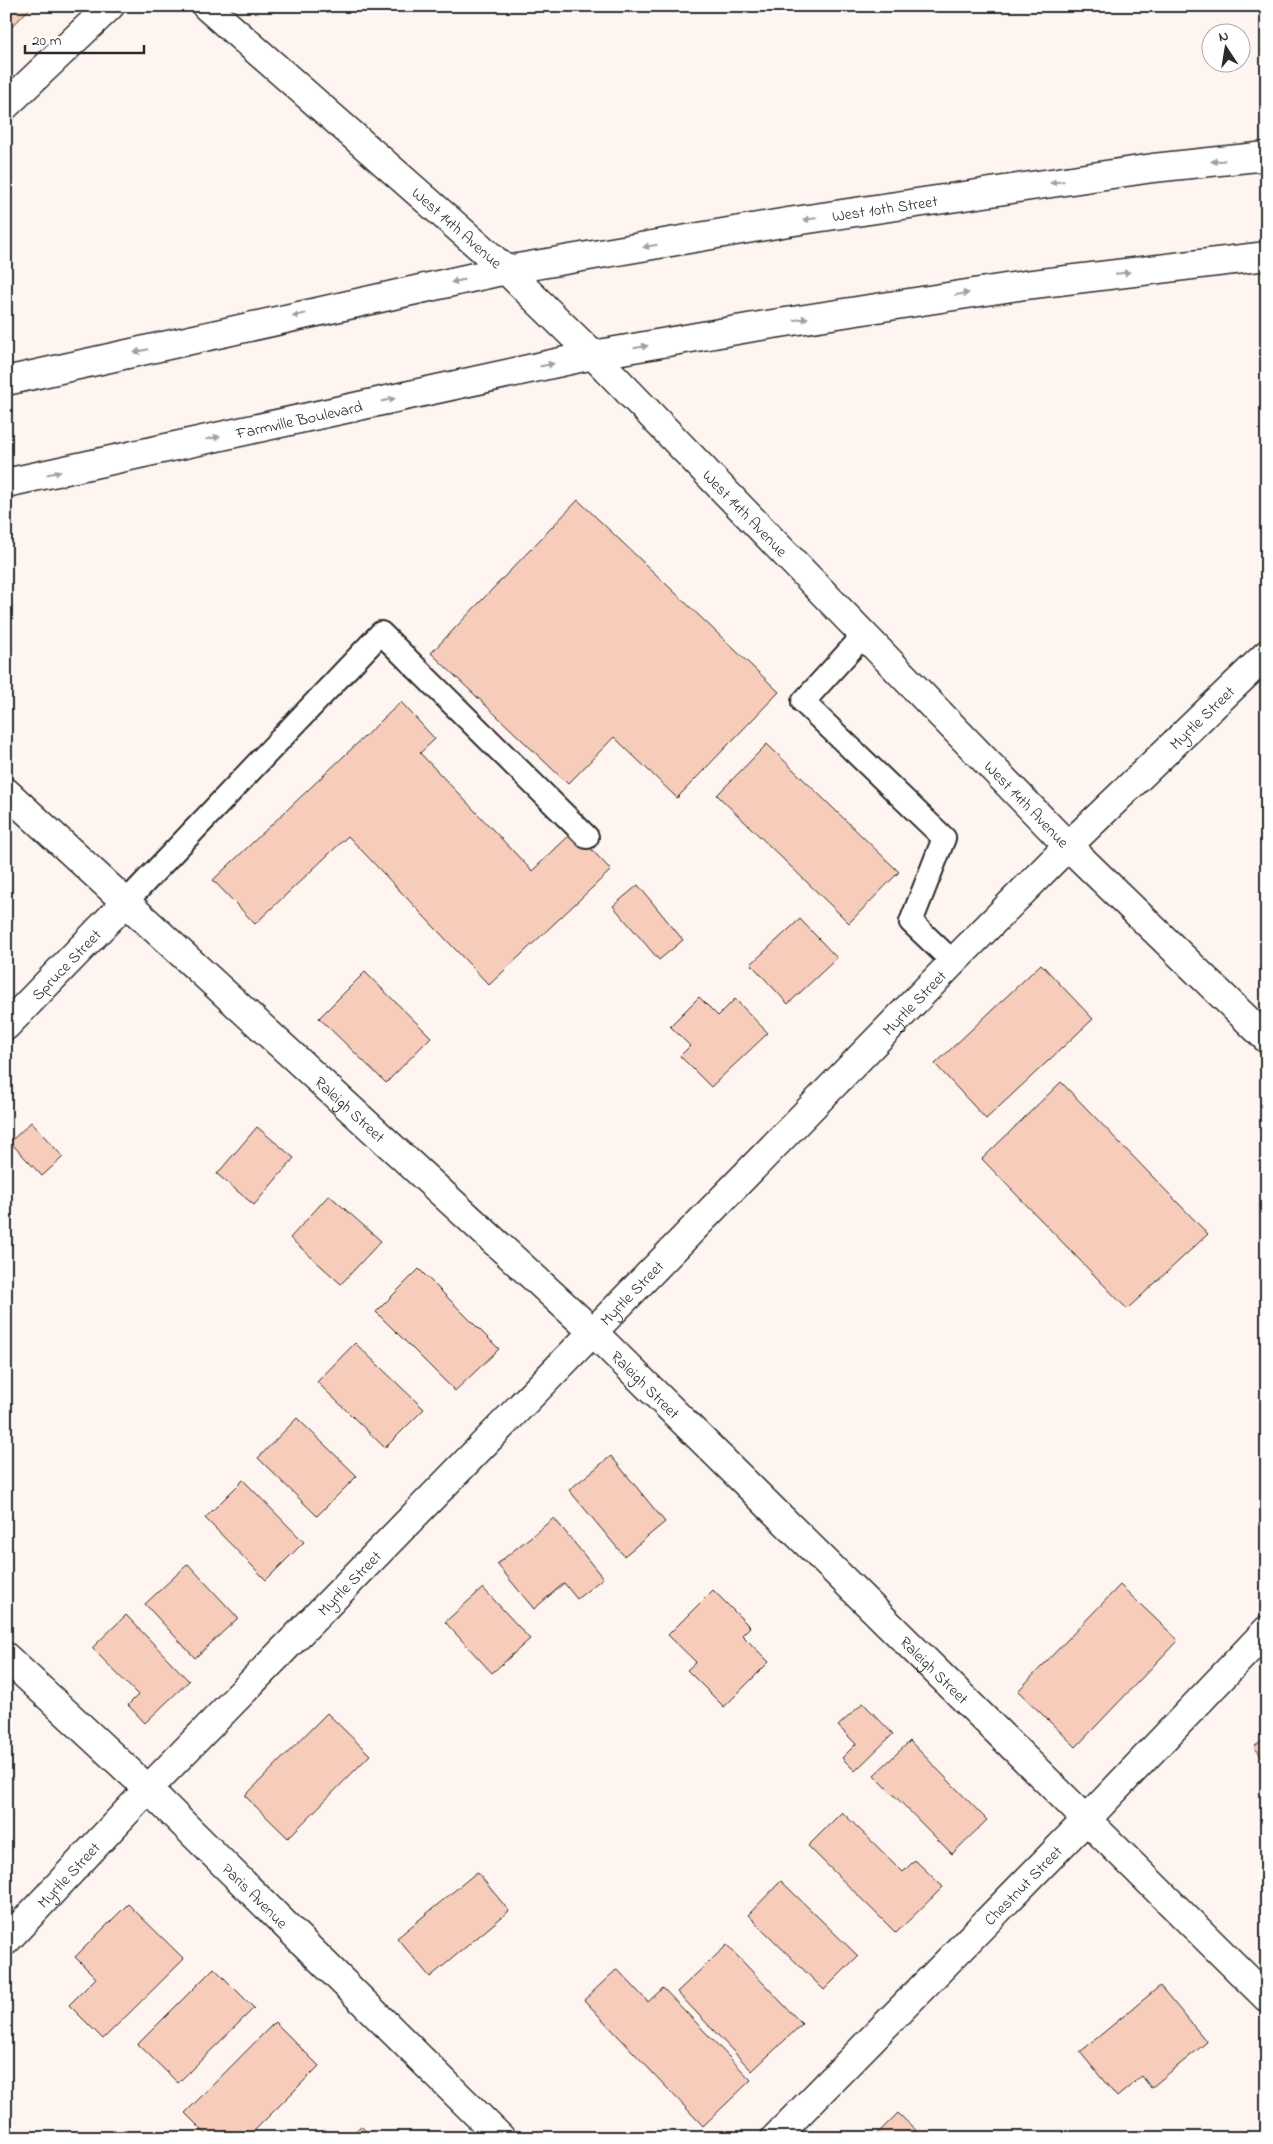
<svg xmlns="http://www.w3.org/2000/svg" width="1273" height="2144" viewBox="0 0 1273 2144" font-family="'Indie Flower',sans-serif">
<style>
.building{fill:#f8ccba;stroke:#2b2b2b}
.lines{fill:none;stroke-linecap:round;stroke-linejoin:round}
.service-casing{stroke:#2b2b2b;stroke-width:26}
.minor-casing{stroke:#2b2b2b;stroke-width:31}
.secondary-casing{stroke:#2b2b2b;stroke-width:31}
.primary-casing{stroke:#2b2b2b;stroke-width:31}
.service{stroke:#fff;stroke-width:22}
.minor{stroke:#fff;stroke-width:28}
.secondary{stroke:#fff;stroke-width:28}
.primary{stroke:#fff;stroke-width:28}
.oneway{fill:#a0a0a0}
.labels{text-anchor:middle;stroke-width:4.5;stroke-linejoin:round;paint-order:stroke}
.street-label{font-size:16px;fill:#2b2b2b;stroke:#fff}
</style>
<rect width="100%" height="100%" fill="#fef5f1"/>
<filter id="ink" filterUnits="userSpaceOnUse"><feTurbulence type="fractalNoise" baseFrequency=".02" numOctaves="2"/><feDisplacementMap in="SourceGraphic" scale="10" xChannelSelector="R" yChannelSelector="G"/><feConvolveMatrix kernelMatrix="1 2 1 2 8 2 1 2 1" color-interpolation-filters="sRGB"/></filter>
<g filter="url(#ink)">
<!-- building -->
<g class="building">
<polygon points="6,6 32,6 6,33"/>
<polygon points="578,500 779,692 677,798 614,737 568,784 431,653"/>
<polygon points="401,702 435,739 420,753 532,871 574,831 611,870 489,985 348,836 255,924 213,880"/>
<polygon points="767,744 899,872 849,923 717,795"/>
<polygon points="638,885 683,940 659,960 613,906"/>
<polygon points="800,919 837,958 788,1004 751,964"/>
<polygon points="1041,964 1093,1019 986,1119 935,1064"/>
<polygon points="365,972 431,1037 386,1083 319,1018"/>
<polygon points="699,997 718,1016 735,999 768,1033 711,1087 680,1056 690,1046 670,1026"/>
<polygon points="1061,1082 1208,1234 1127,1309 982,1159"/>
<polygon points="31,1122 63,1157 42,1176 10,1142"/>
<polygon points="257,1127 294,1158 254,1205 217,1174"/>
<polygon points="329,1195 381,1241 341,1284 290,1238"/>
<polygon points="419,1269 499,1349 455,1391 376,1312"/>
<polygon points="355,1343 424,1409 385,1448 317,1382"/>
<polygon points="297,1418 357,1476 317,1516 258,1458"/>
<polygon points="611,1456 665,1522 624,1556 569,1490"/>
<polygon points="243,1480 304,1542 266,1580 205,1518"/>
<polygon points="554,1518 603,1578 577,1599 564,1583 534,1609 497,1564"/>
<polygon points="188,1564 238,1618 195,1658 145,1604"/>
<polygon points="1120,1585 1178,1640 1076,1747 1018,1691"/>
<polygon points="483,1588 530,1639 492,1673 445,1622"/>
<polygon points="713,1590 750,1627 742,1635 769,1662 724,1707 687,1670 696,1662 668,1635"/>
<polygon points="126,1615 189,1681 145,1723 128,1705 138,1695 92,1648"/>
<polygon points="863,1703 893,1734 855,1771 842,1758 856,1744 838,1726"/>
<polygon points="327,1713 370,1755 288,1838 245,1796"/>
<polygon points="1267,1736 1267,1763 1254,1747"/>
<polygon points="910,1741 987,1820 952,1854 874,1775"/>
<polygon points="842,1812 903,1872 915,1860 943,1887 896,1933 808,1846"/>
<polygon points="477,1872 509,1911 430,1977 397,1938"/>
<polygon points="781,1881 858,1956 824,1990 748,1915"/>
<polygon points="128,1904 184,1959 103,2039 69,2005 96,1978 75,1957"/>
<polygon points="727,1945 802,2024 752,2071 677,1992"/>
<polygon points="214,1968 254,2008 178,2083 138,2044"/>
<polygon points="617,1969 648,2002 663,1988 751,2080 703,2126 584,2000"/>
<polygon points="1160,1986 1207,2042 1151,2088 1142,2076 1117,2097 1080,2052"/>
<polygon points="275,2022 319,2066 247,2138 210,2138 185,2113"/>
<polygon points="898,2113 924,2138 873,2138"/>
<polygon points="361,2126 372,2138 347,2138"/>
</g>
<g class="lines">
<defs>
<g id="service">
<polyline points="864,635 803,702 944,838 911,922 953,962"/>
<polyline points="126,902 381,633 587,837"/>
</g>
<g id="minor">
<path id="s1" d="M206 6 506 270"/>
<polyline points="6,105 110,6"/>
<path id="s2" d="M6 792 593 1332 1267 1998"/>
<path id="s3" d="M6 1026 126 902"/>
<path id="s4" d="M6 1657 148 1789 501 2138"/>
<path id="s5" d="M6 1941 148 1789 953 962 1068 846 1267 654"/>
<path id="s6" d="M775 2138 1087 1819 1267 1630"/>
</g>
<g id="secondary">
<path id="s7" d="M506 270 593 355 1068 846 1267 1039"/>
</g>
<g id="primary">
<path id="s8" d="M6 381 506 270 788 222 1153 168 1267 156"/>
<path id="s9" d="M6 483 593 355 754 327 1025 285 1267 256"/>
</g>
</defs>
<!-- service casing -->
<use href="#service" class="service-casing"/>
<!-- minor casing -->
<use href="#minor" class="minor-casing"/>
<!-- secondary casing -->
<use href="#secondary" class="secondary-casing"/>
<!-- primary casing -->
<use href="#primary" class="primary-casing"/>
<!-- service -->
<use href="#service" class="service"/>
<!-- minor -->
<use href="#minor" class="minor"/>
<!-- secondary -->
<use href="#secondary" class="secondary"/>
<!-- primary -->
<use href="#primary" class="primary"/>
</g>
<!-- one-way arrows -->
<defs><path id="oneway-solid" d="M-6-.8H1V-3.2L6.5 0L1 3.2V.8H-6Z" transform="scale(1.25)"/></defs>
<g class="oneway">
<use href="#oneway-solid" transform="translate(1218 161) rotate(174)"/>
<use href="#oneway-solid" transform="translate(1057 182) rotate(172)"/>
<use href="#oneway-solid" transform="translate(810 219) rotate(172)"/>
<use href="#oneway-solid" transform="translate(650 246) rotate(170)"/>
<use href="#oneway-solid" transform="translate(1123 273) rotate(-7)"/>
<use href="#oneway-solid" transform="translate(458 281) rotate(168)"/>
<use href="#oneway-solid" transform="translate(962 294) rotate(-9)"/>
<use href="#oneway-solid" transform="translate(299 315) rotate(167)"/>
<use href="#oneway-solid" transform="translate(801 319) rotate(-9)"/>
<use href="#oneway-solid" transform="translate(641 347) rotate(-10)"/>
<use href="#oneway-solid" transform="translate(141 351) rotate(167)"/>
<use href="#oneway-solid" transform="translate(547 365) rotate(-12)"/>
<use href="#oneway-solid" transform="translate(388 400) rotate(-12)"/>
<use href="#oneway-solid" transform="translate(213 438) rotate(-12)"/>
<use href="#oneway-solid" transform="translate(54 473) rotate(-12)"/>
</g>
</g>
<g class="labels">
<!-- street labels -->
<g class="street-label">
<text dy="6" stroke="none"><textPath href="#s8" startOffset="896">West 10th Street</textPath></text>
<text dy="6" stroke="none"><textPath href="#s1" startOffset="335">West 14th Avenue</textPath></text>
<text dy="6" stroke="none"><textPath href="#s9" startOffset="300">Farmville Boulevard</textPath></text>
<text dy="6" stroke="none"><textPath href="#s7" startOffset="341">West 14th Avenue</textPath></text>
<text dy="6" stroke="none"><textPath href="#s5" startOffset="1711">Myrtle Street</textPath></text>
<text dy="6" stroke="none"><textPath href="#s7" startOffset="746">West 14th Avenue</textPath></text>
<text dy="6" stroke="none"><textPath href="#s3" startOffset="86">Spruce Street</textPath></text>
<text dy="6" stroke="none"><textPath href="#s5" startOffset="1306">Myrtle Street</textPath></text>
<text dy="6" stroke="none"><textPath href="#s2" startOffset="468">Raleigh Street</textPath></text>
<text dy="6" stroke="none"><textPath href="#s5" startOffset="901">Myrtle Street</textPath></text>
<text dy="6" stroke="none"><textPath href="#s2" startOffset="872">Raleigh Street</textPath></text>
<text dy="6" stroke="none"><textPath href="#s5" startOffset="496">Myrtle Street</textPath></text>
<text dy="6" stroke="none"><textPath href="#s2" startOffset="1278">Raleigh Street</textPath></text>
<text dy="6" stroke="none"><textPath href="#s5" startOffset="91">Myrtle Street</textPath></text>
<text dy="6" stroke="none"><textPath href="#s6" startOffset="354">Chestnut Street</textPath></text>
<text dy="6" stroke="none"><textPath href="#s4" startOffset="345">Paris Avenue</textPath></text>
</g>
</g>
<!-- margin -->
<rect width="1273" height="2144" fill="none" stroke="#fff" stroke-width="25"/>
<rect x="12" y="12" width="1248" height="2119" fill="none" stroke="#2b2b2b" stroke-width="2" filter="url(#ink)"/>
<!-- north arrow -->
<g transform="translate(1226 48) rotate(348)"><circle r="24" fill="#ffffff" stroke="#aaaaaa"/>
<path d="M0-4L9 19L0 12L-9 19Z" fill="#2b2b2b"/>
<text y="-8" font-size="14" font-weight="bold" text-anchor="middle" fill="#2b2b2b">N</text>
</g>
<!-- scale -->
<path d="M25 45v8h119v-8" fill="none" stroke="#2b2b2b" stroke-width="2.5"/>
<text x="32" y="45" font-size="15" fill="#2b2b2b" stroke="#ffffff" stroke-width="4" paint-order="stroke">20 m</text>
</svg>
